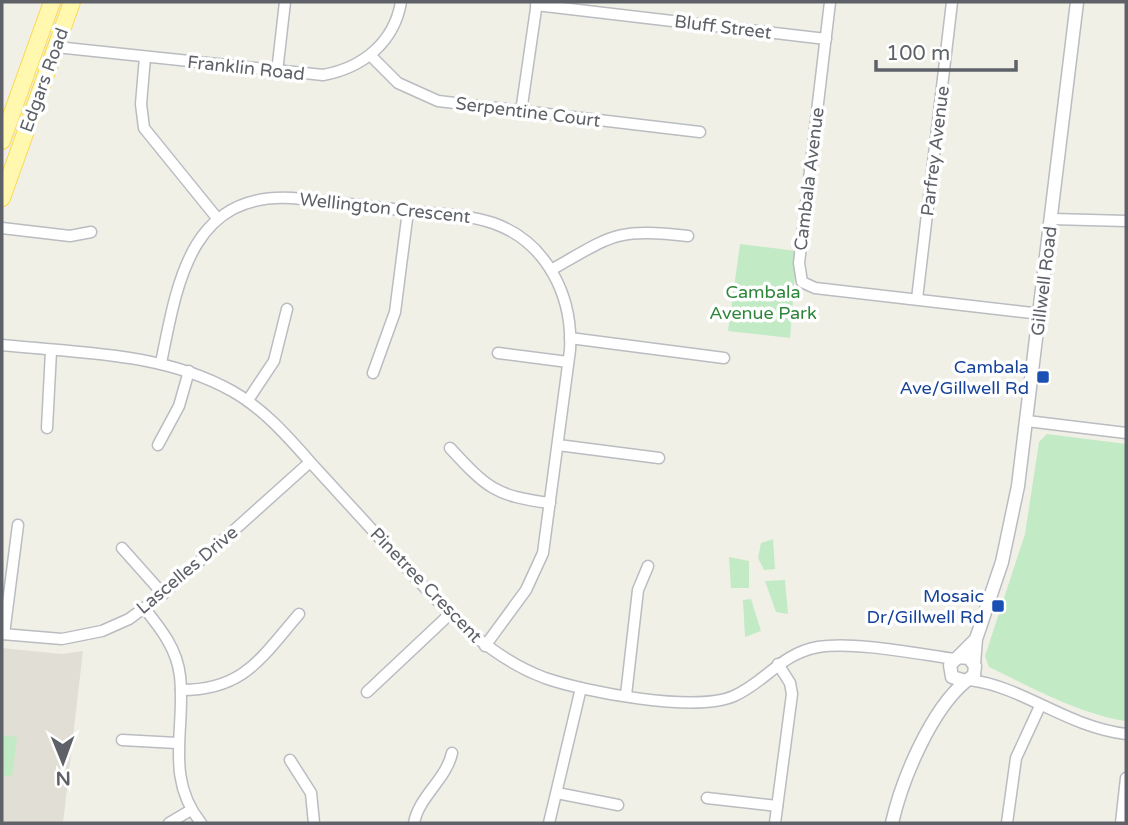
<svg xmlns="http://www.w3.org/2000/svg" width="1128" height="825" viewBox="0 0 1128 825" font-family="'Varela Round',sans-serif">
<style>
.education{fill:#e1dfd5}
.green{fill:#c2eac5}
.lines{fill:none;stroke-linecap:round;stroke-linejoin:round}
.minor-casing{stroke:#b9bcc1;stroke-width:13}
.tertiary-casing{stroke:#b9bcc1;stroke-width:15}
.primary-casing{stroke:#fbd956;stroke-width:18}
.minor{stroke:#fff;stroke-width:10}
.tertiary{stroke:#fff;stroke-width:12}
.primary{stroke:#fff8ae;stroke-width:16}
.transit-dot{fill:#1a4fb4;stroke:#fff;stroke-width:2.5}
.labels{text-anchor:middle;stroke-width:7;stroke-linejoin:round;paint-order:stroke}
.street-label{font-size:18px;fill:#5e6268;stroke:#fff}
.park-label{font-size:18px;fill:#2f863a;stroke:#fff}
.transit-label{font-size:18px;fill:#164399;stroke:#fff;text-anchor:end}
</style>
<rect width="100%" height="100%" fill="#f1f0e7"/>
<!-- education -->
<polygon class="education" points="2,648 62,654 83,651 63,823 2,823"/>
<!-- green -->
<g class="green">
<polygon points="740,244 797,251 790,338 728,331"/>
<path d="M1047 434 1126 444V721C1079 714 1031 687 989 667L985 656 1025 534 1039 442Z"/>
<polygon points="773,539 775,569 764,570 758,558 761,543"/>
<polygon points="729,557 749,561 749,588 731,588"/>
<polygon points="785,580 788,614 776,612 765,581"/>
<polygon points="751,599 761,631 745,637 743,600"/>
<polygon points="2,735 17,737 12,777 2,775"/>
</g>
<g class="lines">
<defs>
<g id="minor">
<polyline points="830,2 799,263 802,282 815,288 1041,314"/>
<polyline points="536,5 826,39"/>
<path d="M56 47 323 75C362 68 394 43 401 2"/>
<polyline points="371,56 398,83 438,101 700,132"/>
<polyline points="145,57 141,104 144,128 217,218"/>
<polyline points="277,72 285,2"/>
<polyline points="521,112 537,2"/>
<polyline points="1052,219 1126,221"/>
<polyline points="2,228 70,236 91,232"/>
<path d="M551 270C613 235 614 228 688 236"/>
<polyline points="917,299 952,2"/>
<polyline points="570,338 724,358"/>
<path d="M2 345C78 353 163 352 232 391 264 409 288 437 312 464 342 497 372 529 401 562 444 608 484 655 545 678 585 692 695 713 734 696 766 682 780 654 818 647 854 641 918 654 955 659"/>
<polyline points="498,353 568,362"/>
<path d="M161 363C177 284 190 192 292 198 331 202 370 206 409 211 436 214 466 214 493 223 547 242 573 296 570 350L543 553 526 590 485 646"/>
<polyline points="373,373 395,312 408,211"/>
<polyline points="248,400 274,361 287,309"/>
<polyline points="1027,421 1126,433"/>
<polyline points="47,428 51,351"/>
<polyline points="158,445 179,406 189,371"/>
<polyline points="558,445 659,458"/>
<path d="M450 448C487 488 495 496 550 503"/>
<polyline points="122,548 163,594"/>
<path d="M145 609C161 629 177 649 180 676 186 729 164 777 201 823"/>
<polyline points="2,634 62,639 102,631 129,619 163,594 310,462"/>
<polyline points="4,634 18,525"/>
<path d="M970 680C1024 687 1067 727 1126 734"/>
<path d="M181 690C244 690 261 658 299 614"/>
<polyline points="367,692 450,614"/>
<polyline points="626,695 638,590 648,566"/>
<polyline points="122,740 177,743"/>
<polyline points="290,760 311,793 314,823"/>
<polyline points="557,793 618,805"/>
<polyline points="707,798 777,806"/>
<polyline points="169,823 191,810"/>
<path d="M414 823C419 796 446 780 452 753"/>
<polyline points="549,823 581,688"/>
<polyline points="775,823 792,694 790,683 778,664"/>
<polyline points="1007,823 1016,758 1040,706"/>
<polyline points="1121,823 1126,778"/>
</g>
<g id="tertiary">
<polyline points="958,657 969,658 975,666 974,675 966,681 952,677 950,665 975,640"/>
<polyline points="974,664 976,639 1002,562 1018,486 1077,2"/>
<path d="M892 823C902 779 931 710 966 681"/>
</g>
<g id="primary">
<polyline points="2,141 52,2"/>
<polyline points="2,198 72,2"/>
</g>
</defs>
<!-- minor casing -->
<use href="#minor" class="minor-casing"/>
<!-- tertiary casing -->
<use href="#tertiary" class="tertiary-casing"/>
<!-- primary casing -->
<use href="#primary" class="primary-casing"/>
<!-- minor -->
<use href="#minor" class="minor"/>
<!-- tertiary -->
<use href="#tertiary" class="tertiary"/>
<!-- primary -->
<use href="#primary" class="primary"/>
</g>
<!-- markers -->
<g class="transit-dot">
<rect x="1036" y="370" width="14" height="14" rx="3.5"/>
<rect x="991" y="599" width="14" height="14" rx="3.5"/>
</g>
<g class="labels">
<!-- street labels -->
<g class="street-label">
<text transform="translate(723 27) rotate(7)" y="6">Bluff Street</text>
<text transform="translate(246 68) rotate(6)" y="6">Franklin Road</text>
<text transform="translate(44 80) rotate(-70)" y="6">Edgars Road</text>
<text transform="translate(528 112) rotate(7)" y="6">Serpentine Court</text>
<text transform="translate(935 151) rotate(-83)" y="6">Parfrey Avenue</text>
<text transform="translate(809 179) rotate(-83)" y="6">Cambala Avenue</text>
<text transform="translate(385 208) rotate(6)" y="6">Wellington Crescent</text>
<text transform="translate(1044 281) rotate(-83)" y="6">Gillwell Road</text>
<text transform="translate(187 570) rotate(-40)" y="6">Lascelles Drive</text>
<text transform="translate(426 585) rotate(46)" y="6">Pinetree Crescent</text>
</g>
<!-- park labels -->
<g class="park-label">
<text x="763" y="298">Cambala<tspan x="763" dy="21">Avenue Park</tspan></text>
</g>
<!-- transit labels -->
<g class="transit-label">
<text x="1029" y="373">Cambala<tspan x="1029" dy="21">Ave/Gillwell Rd</tspan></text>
<text x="984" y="602">Mosaic<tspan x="984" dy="21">Dr/Gillwell Rd</tspan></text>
</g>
</g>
<!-- border -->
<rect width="1128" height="825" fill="none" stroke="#5e6268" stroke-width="7"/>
<!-- north arrow -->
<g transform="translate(63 762) rotate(179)" stroke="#ffffff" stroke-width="5" paint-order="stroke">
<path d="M0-5L12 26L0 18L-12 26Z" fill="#5e6268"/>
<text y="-10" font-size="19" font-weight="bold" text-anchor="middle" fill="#5e6268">N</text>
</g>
<!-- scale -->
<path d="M876 60v10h140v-10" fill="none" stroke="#5e6268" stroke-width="3.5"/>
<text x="886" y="60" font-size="21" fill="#5e6268" stroke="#ffffff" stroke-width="5" paint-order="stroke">100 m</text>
</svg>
